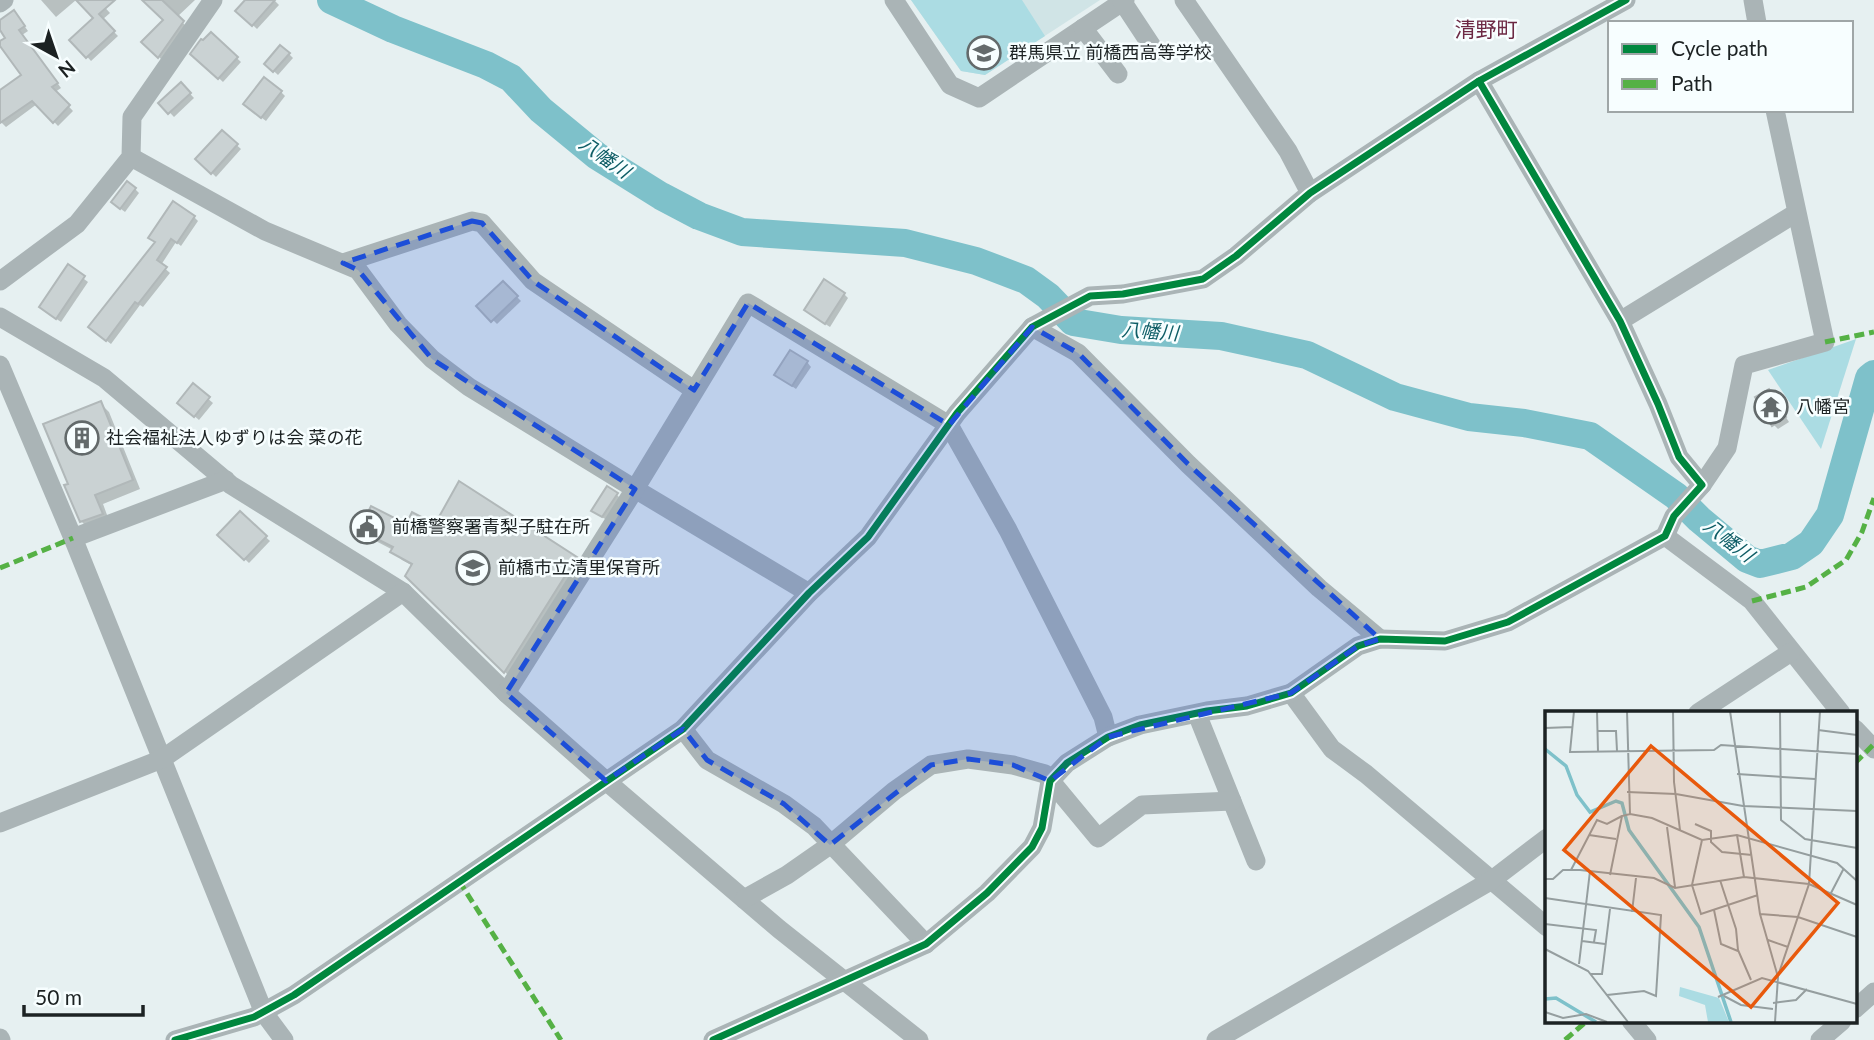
<svg xmlns="http://www.w3.org/2000/svg" width="1874" height="1040" viewBox="0 0 1874 1040" font-family="Lato,'Noto Sans JP',sans-serif">
<style>
.built{fill:#d0e4e6}
.green{fill:#abdce3}
.shadow{fill:#0003}
.lines{fill:none;stroke-linecap:round;stroke-linejoin:round}
.river{stroke:#7ec1ca;stroke-width:28}
.building{fill:#cad2d3;stroke:#b1b8b9;stroke-width:2}
.minor{stroke:#aab4b6;stroke-width:19}
.quiet{stroke:#55b145;stroke-width:5;stroke-dasharray:10 5;stroke-linecap:butt}
.cycleway-casing{stroke:#f7feff;stroke-width:11}
.cycleway{stroke:#00873e;stroke-width:7}
.marked{fill:#1d4ed8;fill-opacity:0.2;stroke:#1d4ed8;stroke-width:5;stroke-dasharray:14 9;stroke-linejoin:round}
.labels{text-anchor:middle;stroke-width:5;stroke-linejoin:round;paint-order:stroke}
.poi-label{font-size:18px;fill:#1c2223;stroke:#f7feff;text-anchor:start}
.water-label{font-size:19px;font-style:italic;fill:#0e5d66;stroke:#f7feff}
.quarter-label{font-size:21px;fill:#6c2944;stroke:#f7feff}
.inset-river{fill:none;stroke:#7ec1ca;stroke-width:3.5}
.inset-road{fill:none;stroke:#959e9f;stroke-width:2}
.view{fill:#e8590c;fill-opacity:0.15;stroke:#e8590c;stroke-width:3.5}
.inset-edge{fill:none;stroke:#1c2223;stroke-width:3.5}
</style>
<rect width="100%" height="100%" fill="#e6f0f1"/>
<!-- built -->
<polygon class="built" points="911,0 1100,0 985,75 961,71"/>
<!-- green -->
<g class="green">
<polygon points="911,0 1022,0 1045,36 985,75 961,71"/>
<polygon points="1856,339 1821,449 1768,370"/>
</g>
<!-- shadow -->
<g class="shadow">
<polygon points="41,0 76,0 56,17"/>
<polygon points="78,0 98,0 110,13 102,20 118,36 91,61 72,40 95,19"/>
<polygon points="144,0 195,0 177,17 187,27 163,61 144,42 166,20"/>
<polygon points="247,0 274,0 279,5 257,29 238,11"/>
<polygon points="18,17 28,31 22,35 61,88 55,92 73,111 58,126 37,104 6,127 0,121 0,92 23,76 0,22"/>
<polygon points="211,34 241,62 223,82 193,54"/>
<polygon points="289,54 293,58 278,75 266,64"/>
<polygon points="181,84 194,98 174,117 161,103"/>
<polygon points="281,92 285,96 266,121 249,108"/>
<polygon points="222,132 241,149 216,177 198,159"/>
<polygon points="135,189 139,193 125,212 117,206"/>
<polygon points="194,217 198,221 181,246 176,242 161,265 170,273 143,307 140,305 111,344 94,331 156,243 150,238"/>
<polygon points="68,267 88,282 61,322 45,311"/>
<polygon points="503,283 521,301 497,324 479,306"/>
<polygon points="844,294 848,298 830,327 810,314"/>
<polygon points="807,362 811,367 796,389 776,375"/>
<polygon points="193,386 213,403 199,420 184,407"/>
<polygon points="1769,391 1789,422 1778,429 1773,424"/>
<polygon points="100,403 109,412 140,489 103,504 110,523 90,530 81,521 70,485"/>
<polygon points="460,483 576,559 585,568 514,681 408,575 413,566 402,560 393,550 370,538 361,529 435,527"/>
<polygon points="617,495 621,499 607,520 598,515"/>
<polygon points="240,514 270,541 249,563 220,535"/>
</g>
<g class="lines">
<!-- river -->
<polyline class="river" points="331,0 393,29 486,65 511,78 541,110 597,156 661,196 699,216 742,232 905,243 976,261 1026,280 1048,296 1073,322 1121,330 1221,336 1307,355 1395,397 1469,417 1524,423 1590,436 1676,496 1699,519 1747,559 1760,564 1792,556 1811,543 1830,515 1869,378 1874,374"/>
</g>
<!-- building -->
<g class="building">
<polygon points="76,0 115,0 99,14 115,31 86,58 69,40 93,18"/>
<polygon points="142,0 162,0 184,21 158,58 141,42 163,20"/>
<polygon points="245,0 275,0 252,26 235,11"/>
<polygon points="14,10 25,26 19,30 58,83 52,87 70,105 53,123 32,101 0,123 0,90 21,75 0,46 0,41 5,38 0,30 0,20"/>
<polygon points="211,32 238,57 218,79 190,54 201,39 203,40"/>
<polygon points="280,45 290,53 273,72 264,64"/>
<polygon points="264,77 282,91 261,118 243,104"/>
<polygon points="181,82 191,93 168,114 158,103"/>
<polygon points="222,130 238,144 211,174 195,159"/>
<polygon points="127,181 136,188 120,209 111,202"/>
<polygon points="173,201 195,216 177,243 171,239 157,260 167,267 138,304 135,302 106,341 88,327 155,242 148,238"/>
<polygon points="68,264 85,276 56,319 39,307"/>
<polygon points="824,279 845,293 825,324 804,310"/>
<polygon points="503,281 518,296 491,322 476,306"/>
<polygon points="790,350 808,361 792,386 774,375"/>
<polygon points="193,383 210,397 194,417 177,403"/>
<polygon points="1769,389 1786,417 1772,426 1755,397"/>
<polygon points="101,401 133,480 95,495 103,514 80,522 64,485 68,484 43,424"/>
<polygon points="459,481 577,557 504,673 405,576 412,564 390,552 393,547 359,530 371,506 406,524 412,512 435,524"/>
<polygon points="607,486 618,493 602,517 591,511"/>
<polygon points="240,511 267,536 244,560 217,535"/>
</g>
<g class="lines">
<!-- minor -->
<g class="minor">
<polyline points="894,0 950,85 979,98 1125,0"/>
<polyline points="1184,0 1288,151 1310,193"/>
<polyline points="1753,0 1757,23"/>
<polyline points="1122,1 1155,51"/>
<polyline points="0,3 4,0"/>
<polyline points="1083,28 1118,74"/>
<polyline points="131,157 265,231 358,270 398,324 432,359 469,387 635,489 809,593"/>
<polyline points="343,263 472,221 482,223 533,281 694,390"/>
<polyline points="0,281 77,224 131,157 132,117 213,0"/>
<polyline points="0,317 104,378 231,485 403,592 506,693 606,781 779,929 919,1040"/>
<polyline points="1620,321 1796,213"/>
<polyline points="1032,327 1078,353 1188,464 1319,588 1380,639"/>
<polyline points="0,365 73,538 264,1013 284,1040"/>
<polyline points="1702,485 1727,448 1744,365 1825,342 1775,110"/>
<polyline points="1665,536 1752,601 1841,713"/>
<polyline points="73,538 226,480"/>
<polyline points="506,693 635,489 748,303 949,425 1008,530 1103,717 1108,737"/>
<polyline points="1291,693 1332,749 1366,774 1547,927"/>
<polyline points="1698,713 1791,652"/>
<polyline points="1197,714 1256,861"/>
<polyline points="683,729 707,760 784,804 814,826 926,944"/>
<polyline points="1855,729 1874,749"/>
<polyline points="0,823 162,759 403,592"/>
<polyline points="744,899 787,875 830,845 894,791 931,765 968,759 1013,765 1045,774 1098,838 1142,805 1232,801"/>
<polyline points="1855,1009 1874,992"/>
<polyline points="1631,1021 1647,1040"/>
<polyline points="0,1038 1,1040"/>
<polyline points="175,1040 254,1017 294,995 683,729 809,593 868,537 957,413 1032,327 1090,296 1123,294 1203,279 1236,256 1310,193 1479,81 1626,0"/>
<polyline points="713,1040 926,944 987,893 1032,847 1042,828 1050,781 1067,763 1108,737 1140,725 1207,711 1247,706 1291,693 1358,646 1380,639 1445,641 1508,622 1665,536 1674,516 1702,485 1679,457 1658,404 1620,321 1479,81"/>
<polyline points="1216,1040 1492,880 1547,838"/>
<polyline points="1820,1040 1842,1021"/>
</g>
<!-- quiet -->
<g class="quiet">
<polyline points="1825,342 1874,332"/>
<polyline points="0,568 73,538"/>
<polyline points="1752,601 1806,587 1846,560 1862,532 1874,498"/>
<polyline points="1855,763 1874,744"/>
<polyline points="459,881 561,1040"/>
<polyline points="1565,1040 1587,1021"/>
</g>
<defs>
<g id="cycleway">
<polyline points="175,1040 254,1017 294,995 683,729 809,593 868,537 957,413 1032,327 1090,296 1123,294 1203,279 1236,256 1310,193 1479,81 1626,0"/>
<polyline points="713,1040 926,944 987,893 1032,847 1042,828 1050,781 1067,763 1108,737 1140,725 1207,711 1247,706 1291,693 1358,646 1380,639 1445,641 1508,622 1665,536 1674,516 1702,485 1679,457 1658,404 1620,321 1479,81"/>
</g>
</defs>
<!-- cycleway casing -->
<use href="#cycleway" class="cycleway-casing"/>
<!-- cycleway -->
<use href="#cycleway" class="cycleway"/>
</g>
<!-- marked area -->
<path class="marked" d="M472 221 482 223 533 281 694 390 748 303 949 425 1032 327 1078 353 1188 464 1380 639 1358 646 1291 693 1108 737 1050 781 1013 765 968 759 931 765 830 845 784 804 707 760 683 729 606 781 506 693 635 489 432 359 358 270 343 263Z"/>
<!-- icons -->
<defs>
<symbol id="school-ring" viewBox="-11 -11 22 22"><circle r="9.5" fill="#f7feff" stroke="#636a6b" stroke-width="1.5"/><path d="M0-5L7-2L0 1L-7-2ZM-4 1L0 2.5L4 1V4Q0 6-4 4Z" fill="#636a6b"/></symbol>
<symbol id="temple-ring" viewBox="-11 -11 22 22"><circle r="9.5" fill="#f7feff" stroke="#636a6b" stroke-width="1.5"/><path d="M0-6L5-2H3V0L6.5 2.5H4V6H1.5V3h-3V6H-4V2.5H-6.5L-3 0V-2H-5Z" fill="#636a6b"/></symbol>
<symbol id="building-ring" viewBox="-11 -11 22 22"><circle r="9.5" fill="#f7feff" stroke="#636a6b" stroke-width="1.5"/><path d="M-4-6H4V6H1V3H-1V6H-4ZM-2.5-4.3h1.7v1.8h-1.7ZM.8-4.3h1.7v1.8H.8ZM-2.5-1h1.7V.8h-1.7ZM.8-1h1.7V.8H.8Z" fill="#636a6b"/></symbol>
<symbol id="civic-ring" viewBox="-11 -11 22 22"><circle r="9.5" fill="#f7feff" stroke="#636a6b" stroke-width="1.5"/><path d="M-.6-6.5H3V-4.5H.6V-3L4-1V1h2V6H-6V1h2V-1L-.6-3ZM-1.2 2.5V6h2.4V2.5Z" fill="#636a6b"/></symbol>
</defs>
<g fill-rule="evenodd">
<use href="#school-ring" x="965" y="34" width="38" height="38"/>
<use href="#temple-ring" x="1752" y="388" width="38" height="38"/>
<use href="#building-ring" x="63" y="419" width="38" height="38"/>
<use href="#civic-ring" x="348" y="508" width="38" height="38"/>
<use href="#school-ring" x="454" y="549" width="38" height="38"/>
</g>
<g class="labels">
<!-- poi labels -->
<g class="poi-label">
<text x="1009" y="59">群馬県立 前橋西高等学校</text>
<text x="1796" y="413">八幡宮</text>
<text x="106" y="444">社会福祉法人ゆずりは会 菜の花</text>
<text x="392" y="533">前橋警察署青梨子駐在所</text>
<text x="498" y="574">前橋市立清里保育所</text>
</g>
<!-- water labels -->
<g class="water-label">
<text transform="translate(605 157) rotate(35)" y="7">八幡川</text>
<text transform="translate(1150 331) rotate(4)" y="7">八幡川</text>
<text transform="translate(1729 540) rotate(38)" y="7">八幡川</text>
</g>
<!-- quarter labels -->
<g class="quarter-label">
<text x="1486" y="37">清野町</text>
</g>
</g>
<!-- overview -->
<g transform="translate(1545 711)">
<rect width="312" height="312" fill="#e6f0f1"/>
<path d="M135 276 174 287 184 311H163L160 294 134 285Z" fill="#abdce3"/>
<path class="inset-river" d="M0 38 21 55 32 84 45 101 71 90 77 92 84 119 154 216 186 311M0 288 11 287 51 311"/>
<path class="inset-road" d="M29 0 25 41 169 39 176 34 312 43M52 0 53 41M82 0 85 103M128 0 129 71 135 119M185 0 215 203 233 266 230 311M235 0 236 109 260 128 312 137M0 17 27 16M273 19 312 24M52 20H71L72 40M192 63 270 68M82 81 131 83 198 95 312 100M150 113 166 120V131L177 141 207 144M122 116 130 176M44 124 71 128M192 124 199 166M157 129 147 174 156 203 213 184M26 159 52 109 62 113 77 105M65 164 77 105 85 103 107 107 157 129 192 124 292 152 312 170M0 168H8L18 159H35L109 167 130 177 199 166 264 173 312 194M175 169 191 218 193 239 206 269M286 182 299 157M0 187 116 204 111 285 99 280 62 284M169 199 176 233 193 240M87 201 91 167M215 203 253 206 312 226M0 213 51 219 49 231M223 229 243 236M37 230 60 233M0 238 43 260 83 311M34 253 45 160M46 263H57L65 198M233 265 264 173 275 0M179 285 196 294 228 298M173 286 217 267 312 293M228 292 251 289 262 278M0 301 18 307 41 303 62 311"/>
<path class="view" d="M106 35 293 192 206 296 19 139Z"/>
<rect width="312" height="312" class="inset-edge"/>
</g>
<!-- legend -->
<rect x="1608" y="21" width="245" height="91" fill="#f7feff" stroke="#9fa6a7" stroke-width="2"/>
<rect x="1622" y="44" width="35" height="10" fill="#00873e" stroke="#9fa6a7" stroke-width="2"/>
<text x="1671" y="56" font-size="21" fill="#1c2223">Cycle path</text>
<rect x="1622" y="79" width="35" height="10" fill="#55b145" stroke="#9fa6a7" stroke-width="2"/>
<text x="1671" y="91" font-size="21" fill="#1c2223">Path</text>
<!-- north arrow -->
<g transform="translate(56 56) rotate(140)" stroke="#f7feff" stroke-width="5" paint-order="stroke">
<path d="M0-5L12 26L0 18L-12 26Z" fill="#1c2223"/>
<text y="-10" font-size="19" font-weight="bold" text-anchor="middle" fill="#1c2223">N</text>
</g>
<!-- scale -->
<path d="M24 1005v10h119v-10" fill="none" stroke="#1c2223" stroke-width="3.5"/>
<text x="35" y="1005" font-size="21" fill="#1c2223" stroke="#f7feff" stroke-width="5" paint-order="stroke">50 m</text>
</svg>
